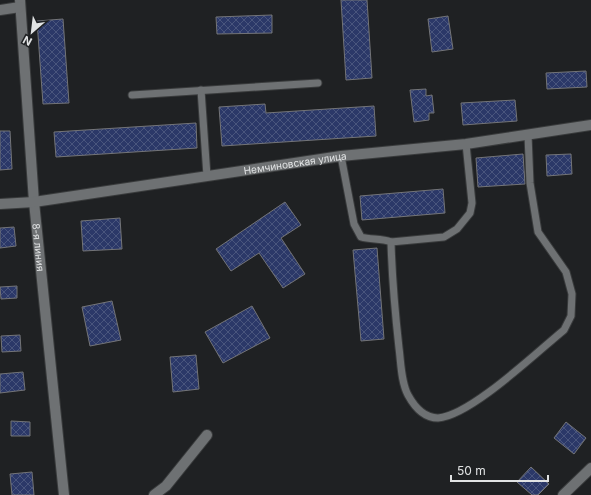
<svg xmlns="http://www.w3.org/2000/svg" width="591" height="495" viewBox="0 0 591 495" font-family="Inter,sans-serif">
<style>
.building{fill:url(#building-cross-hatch);stroke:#737477}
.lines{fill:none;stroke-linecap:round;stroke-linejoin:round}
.service-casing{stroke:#393b3c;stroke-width:9}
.minor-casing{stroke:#393b3c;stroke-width:12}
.secondary-casing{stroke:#393b3c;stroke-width:12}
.service{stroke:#6e7173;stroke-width:7}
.minor{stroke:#6e7173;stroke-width:10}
.secondary{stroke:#6e7173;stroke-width:10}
.labels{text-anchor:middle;stroke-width:4;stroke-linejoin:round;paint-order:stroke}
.street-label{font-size:10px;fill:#e1e3e4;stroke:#1f2123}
</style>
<defs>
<pattern id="building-cross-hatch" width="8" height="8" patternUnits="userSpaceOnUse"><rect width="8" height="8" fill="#2b3868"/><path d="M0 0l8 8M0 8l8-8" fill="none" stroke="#49557d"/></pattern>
</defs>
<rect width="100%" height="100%" fill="#1f2123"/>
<!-- building -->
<g class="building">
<polygon points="341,0 367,0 372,78 346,80"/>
<polygon points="272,15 272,33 217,34 216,17"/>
<polygon points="448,16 453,49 432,52 428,19"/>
<polygon points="63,19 69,103 43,104 37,21"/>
<polygon points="586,71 587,87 547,89 546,73"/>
<polygon points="426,89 426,96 432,95 434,113 429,113 429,120 414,122 410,90"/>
<polygon points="515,100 517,121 463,125 461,103"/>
<polygon points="265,104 266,113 374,106 376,136 222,146 219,107"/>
<polygon points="196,123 197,148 56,157 54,132"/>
<polygon points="0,131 10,131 12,169 0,170"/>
<polygon points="523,154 525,184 478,187 476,158"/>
<polygon points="571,154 572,174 547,176 546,155"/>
<polygon points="443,189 445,213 362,220 360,196"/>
<polygon points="285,202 301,225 281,238 305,274 283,288 259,253 231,271 216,249"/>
<polygon points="120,218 122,249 83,251 81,221"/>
<polygon points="14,227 16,246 0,248 0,228"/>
<polygon points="377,248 384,339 361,341 353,250"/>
<polygon points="17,286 17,298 1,299 0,287"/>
<polygon points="112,301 121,340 90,346 82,307"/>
<polygon points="252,306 270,338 223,363 205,332"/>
<polygon points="20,335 21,351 2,352 1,336"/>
<polygon points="196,355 199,389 173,392 170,357"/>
<polygon points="23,372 25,390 0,393 0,374"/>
<polygon points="11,421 30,422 30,436 11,436"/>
<polygon points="566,422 586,438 574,454 554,438"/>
<polygon points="531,467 549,484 538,495 532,495 517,482"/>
<polygon points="32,472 34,495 12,495 10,474"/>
</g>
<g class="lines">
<defs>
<g id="service">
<polyline points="201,90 207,176"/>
<polyline points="132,95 318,83"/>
<path d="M341 156 354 224 361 237C371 240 381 238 391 242 392 277 395 312 399 348 401 363 401 382 408 395 414 406 424 418 438 418 470 416 537 352 564 330L571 316 572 294 566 272 538 232 530 183 528 135"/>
<polyline points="391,242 444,237 457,229 470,213 472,203 466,144"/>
</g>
<g id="minor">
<path id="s1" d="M20 0 34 202 64 495"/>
<polyline points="0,10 20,7"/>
<polyline points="154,495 166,486 207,435"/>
<polyline points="563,495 591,468"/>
</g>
<g id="secondary">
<path id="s2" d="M0 204 34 202 341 156 466 144 591 125"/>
</g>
</defs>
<!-- service casing -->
<use href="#service" class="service-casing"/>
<!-- minor casing -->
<use href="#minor" class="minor-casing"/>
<!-- secondary casing -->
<use href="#secondary" class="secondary-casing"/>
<!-- service -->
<use href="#service" class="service"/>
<!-- minor -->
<use href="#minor" class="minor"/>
<!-- secondary -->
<use href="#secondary" class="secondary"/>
</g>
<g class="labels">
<!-- street labels -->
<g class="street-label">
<text dy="4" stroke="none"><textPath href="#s2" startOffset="298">Немчиновская улица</textPath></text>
<text dy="4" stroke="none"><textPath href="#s1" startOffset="248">8-я линия</textPath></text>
</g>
</g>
<!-- north arrow -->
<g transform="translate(32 32) rotate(208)" stroke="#1f2123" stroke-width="3" paint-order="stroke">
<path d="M0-3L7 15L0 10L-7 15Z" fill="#e1e3e4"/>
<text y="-6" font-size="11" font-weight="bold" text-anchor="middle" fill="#e1e3e4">N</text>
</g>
<!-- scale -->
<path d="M451 475v6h97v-6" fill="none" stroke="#e1e3e4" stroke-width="2"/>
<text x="457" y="475" font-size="12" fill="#e1e3e4" stroke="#1f2123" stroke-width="3" paint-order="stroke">50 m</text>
</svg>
